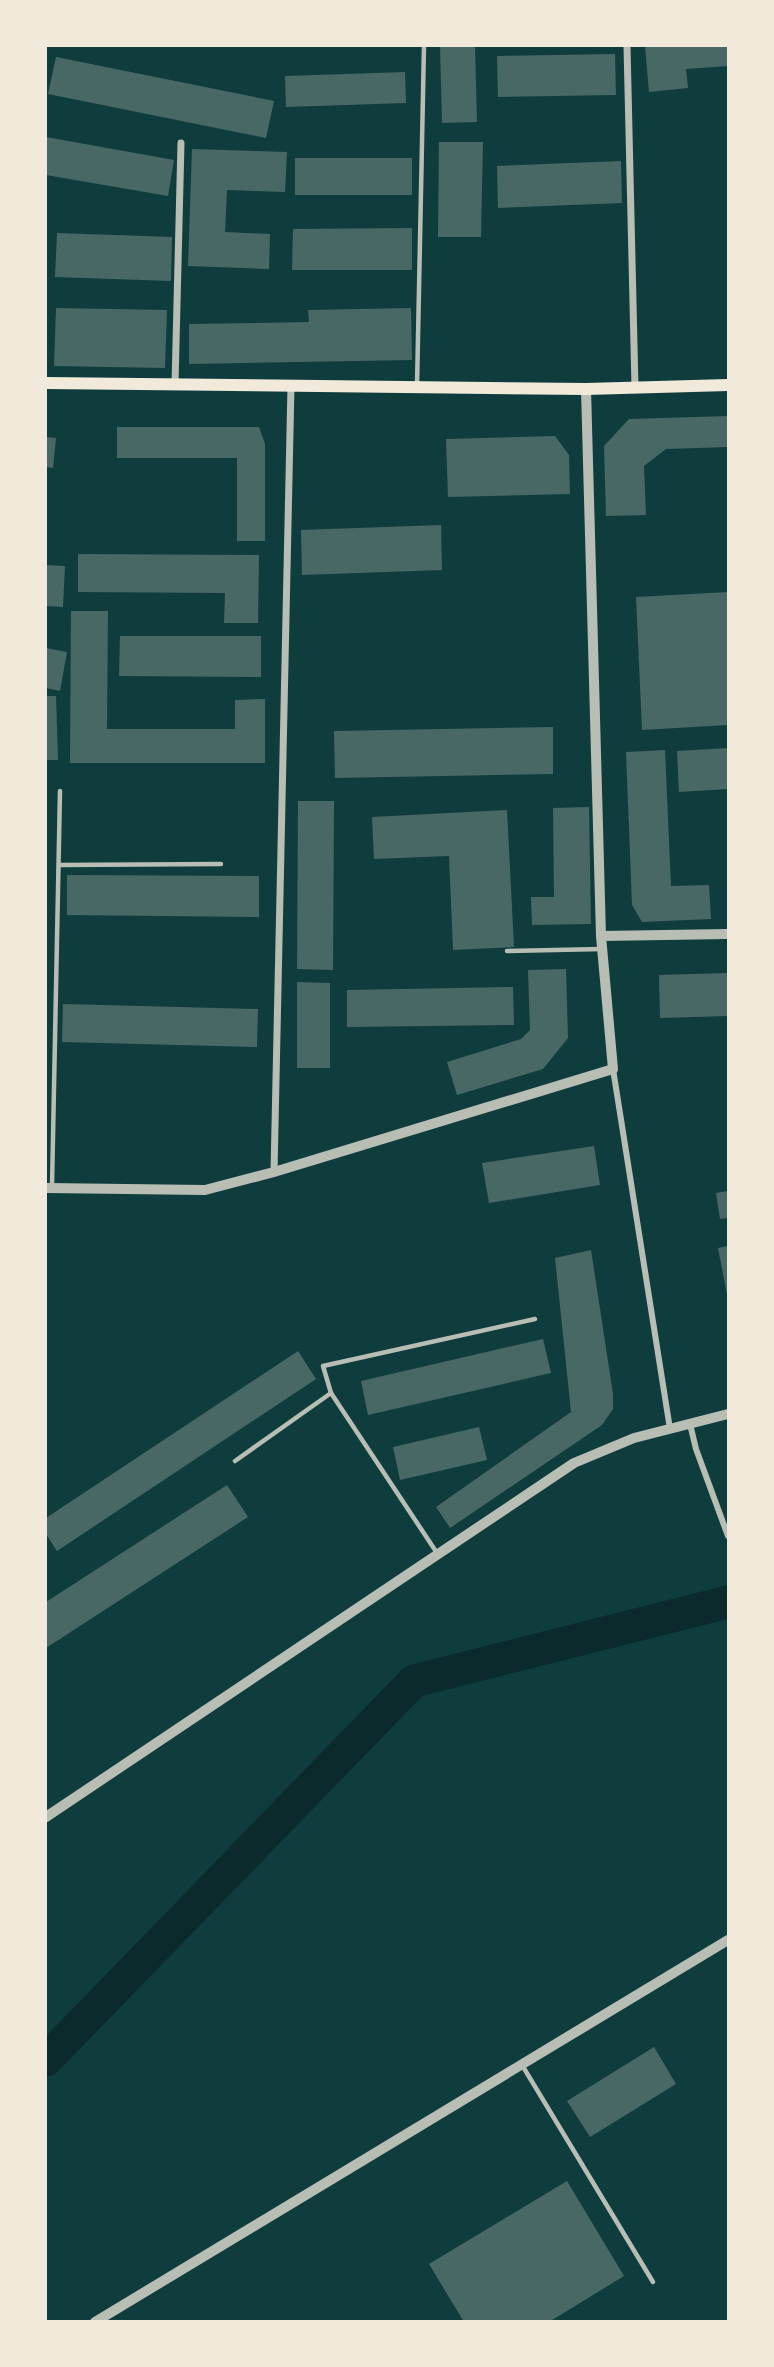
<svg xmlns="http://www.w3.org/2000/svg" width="774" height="2367" viewBox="0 0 774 2367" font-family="Lora,serif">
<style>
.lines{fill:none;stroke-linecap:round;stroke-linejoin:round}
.river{stroke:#0a2a2b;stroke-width:33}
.building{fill:#486865}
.service{stroke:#b8beb3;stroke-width:4.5}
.pedestrian{stroke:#b8beb3;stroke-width:6}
.minor{stroke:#b8beb3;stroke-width:7}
.tertiary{stroke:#b8beb3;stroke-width:10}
.primary{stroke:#f1e9da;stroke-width:12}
</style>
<rect width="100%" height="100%" fill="#0f3d3e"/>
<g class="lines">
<!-- river -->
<polyline class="river" points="46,2060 414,1681 728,1602"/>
</g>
<!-- building -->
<g class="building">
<polygon points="440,46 475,46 477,122 442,123"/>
<polygon points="645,46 728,46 728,66 686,69 688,88 649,92"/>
<polygon points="615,54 616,95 498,97 497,56"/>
<polygon points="56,57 274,101 266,138 48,94"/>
<polygon points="405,72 406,103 286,107 285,76"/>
<polygon points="46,137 174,160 168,196 46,175"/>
<polygon points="439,142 483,142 481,237 438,237"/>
<polygon points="192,149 287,152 285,192 227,190 225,232 270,234 269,269 188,266"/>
<rect x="295" y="158" width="117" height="37"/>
<polygon points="621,161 622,203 498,208 497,166"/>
<polygon points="412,228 412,270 292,270 293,229"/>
<polygon points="57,233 172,237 171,281 55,277"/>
<polygon points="56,308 167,310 165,368 54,366"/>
<polygon points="411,308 412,360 189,364 189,324 309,322 308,310"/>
<polygon points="728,416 728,447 666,449 644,466 646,515 606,516 604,446 629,419"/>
<polygon points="117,427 259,427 265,444 265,541 237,541 237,458 117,458"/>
<polygon points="555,436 569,455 570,494 448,497 446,439"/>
<polygon points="46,437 56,438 53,468 46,467"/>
<polygon points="441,525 442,570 302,575 301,530"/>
<polygon points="78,554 259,555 258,623 224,623 225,593 78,592"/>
<polygon points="46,565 65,566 63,607 46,606"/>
<polygon points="728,592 728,725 642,730 636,597"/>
<polygon points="71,611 108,611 107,729 235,729 235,700 265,699 265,763 70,763"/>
<polygon points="120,636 261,636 261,677 119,676"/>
<polygon points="46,648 67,652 60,691 46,688"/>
<polygon points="46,696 56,696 58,760 46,760"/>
<polygon points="553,727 553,774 335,778 334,731"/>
<polygon points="728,748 728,789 679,792 677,751"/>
<polygon points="665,750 671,886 709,885 711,919 642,922 632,905 626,752"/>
<polygon points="298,801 334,801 333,970 297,969"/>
<polygon points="589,807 591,924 532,925 531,897 554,897 553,808"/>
<polygon points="507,810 514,947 453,950 449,856 374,859 372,817"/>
<polygon points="67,875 259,876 259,917 67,915"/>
<polygon points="566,969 568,1038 543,1069 457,1095 447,1062 521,1039 530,1030 528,970"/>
<polygon points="728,973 728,1016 660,1018 659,975"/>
<polygon points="297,982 330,983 330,1068 297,1068"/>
<polygon points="513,987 514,1025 347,1027 347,990"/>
<polygon points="63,1004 258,1009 257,1047 62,1042"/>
<polygon points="594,1146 600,1185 489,1203 482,1163"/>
<polygon points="728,1191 728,1218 720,1219 716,1193"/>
<polygon points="728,1246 728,1294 727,1294 718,1248"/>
<polygon points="591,1250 613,1394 613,1409 602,1425 450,1528 436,1507 571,1412 555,1258"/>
<polygon points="543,1339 551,1373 368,1415 361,1381"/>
<polygon points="298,1351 316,1379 57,1551 46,1534 46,1518"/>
<polygon points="479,1427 487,1460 400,1480 393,1447"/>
<polygon points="227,1485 248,1517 46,1648 46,1602"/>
<polygon points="654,2047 676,2084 590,2137 567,2101"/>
<polygon points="567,2181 624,2276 549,2322 464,2322 429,2264"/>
</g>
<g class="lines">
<!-- service -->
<g class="service">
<polyline points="417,386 424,46"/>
<polyline points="59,865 221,864"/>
<polyline points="507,951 602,949"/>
<polyline points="52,1187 60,791"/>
<polyline points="235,1461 331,1393"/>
<polyline points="437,1553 331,1393 323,1366 535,1319"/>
<polyline points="522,2065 653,2282"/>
</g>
<!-- pedestrian -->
<g class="pedestrian">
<polyline points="613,1069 670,1429"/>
<polyline points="690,1424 696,1449 728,1536"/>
</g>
<!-- minor -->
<g class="minor">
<polyline points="627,46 635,388"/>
<polyline points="175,384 181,143"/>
<polyline points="274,1172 291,385"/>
</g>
<!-- tertiary -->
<g class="tertiary">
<polyline points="601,936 728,934"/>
<polyline points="46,1188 205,1190 274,1172 613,1069 601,936 586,389"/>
<polyline points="46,1817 574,1463 634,1438 728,1414"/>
<polyline points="95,2322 728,1940"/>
</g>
<!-- primary -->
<polyline class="primary" points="46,383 586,389 728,385"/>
</g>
<!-- border -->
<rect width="774" height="2367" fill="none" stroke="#f1e9da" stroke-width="94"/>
</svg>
